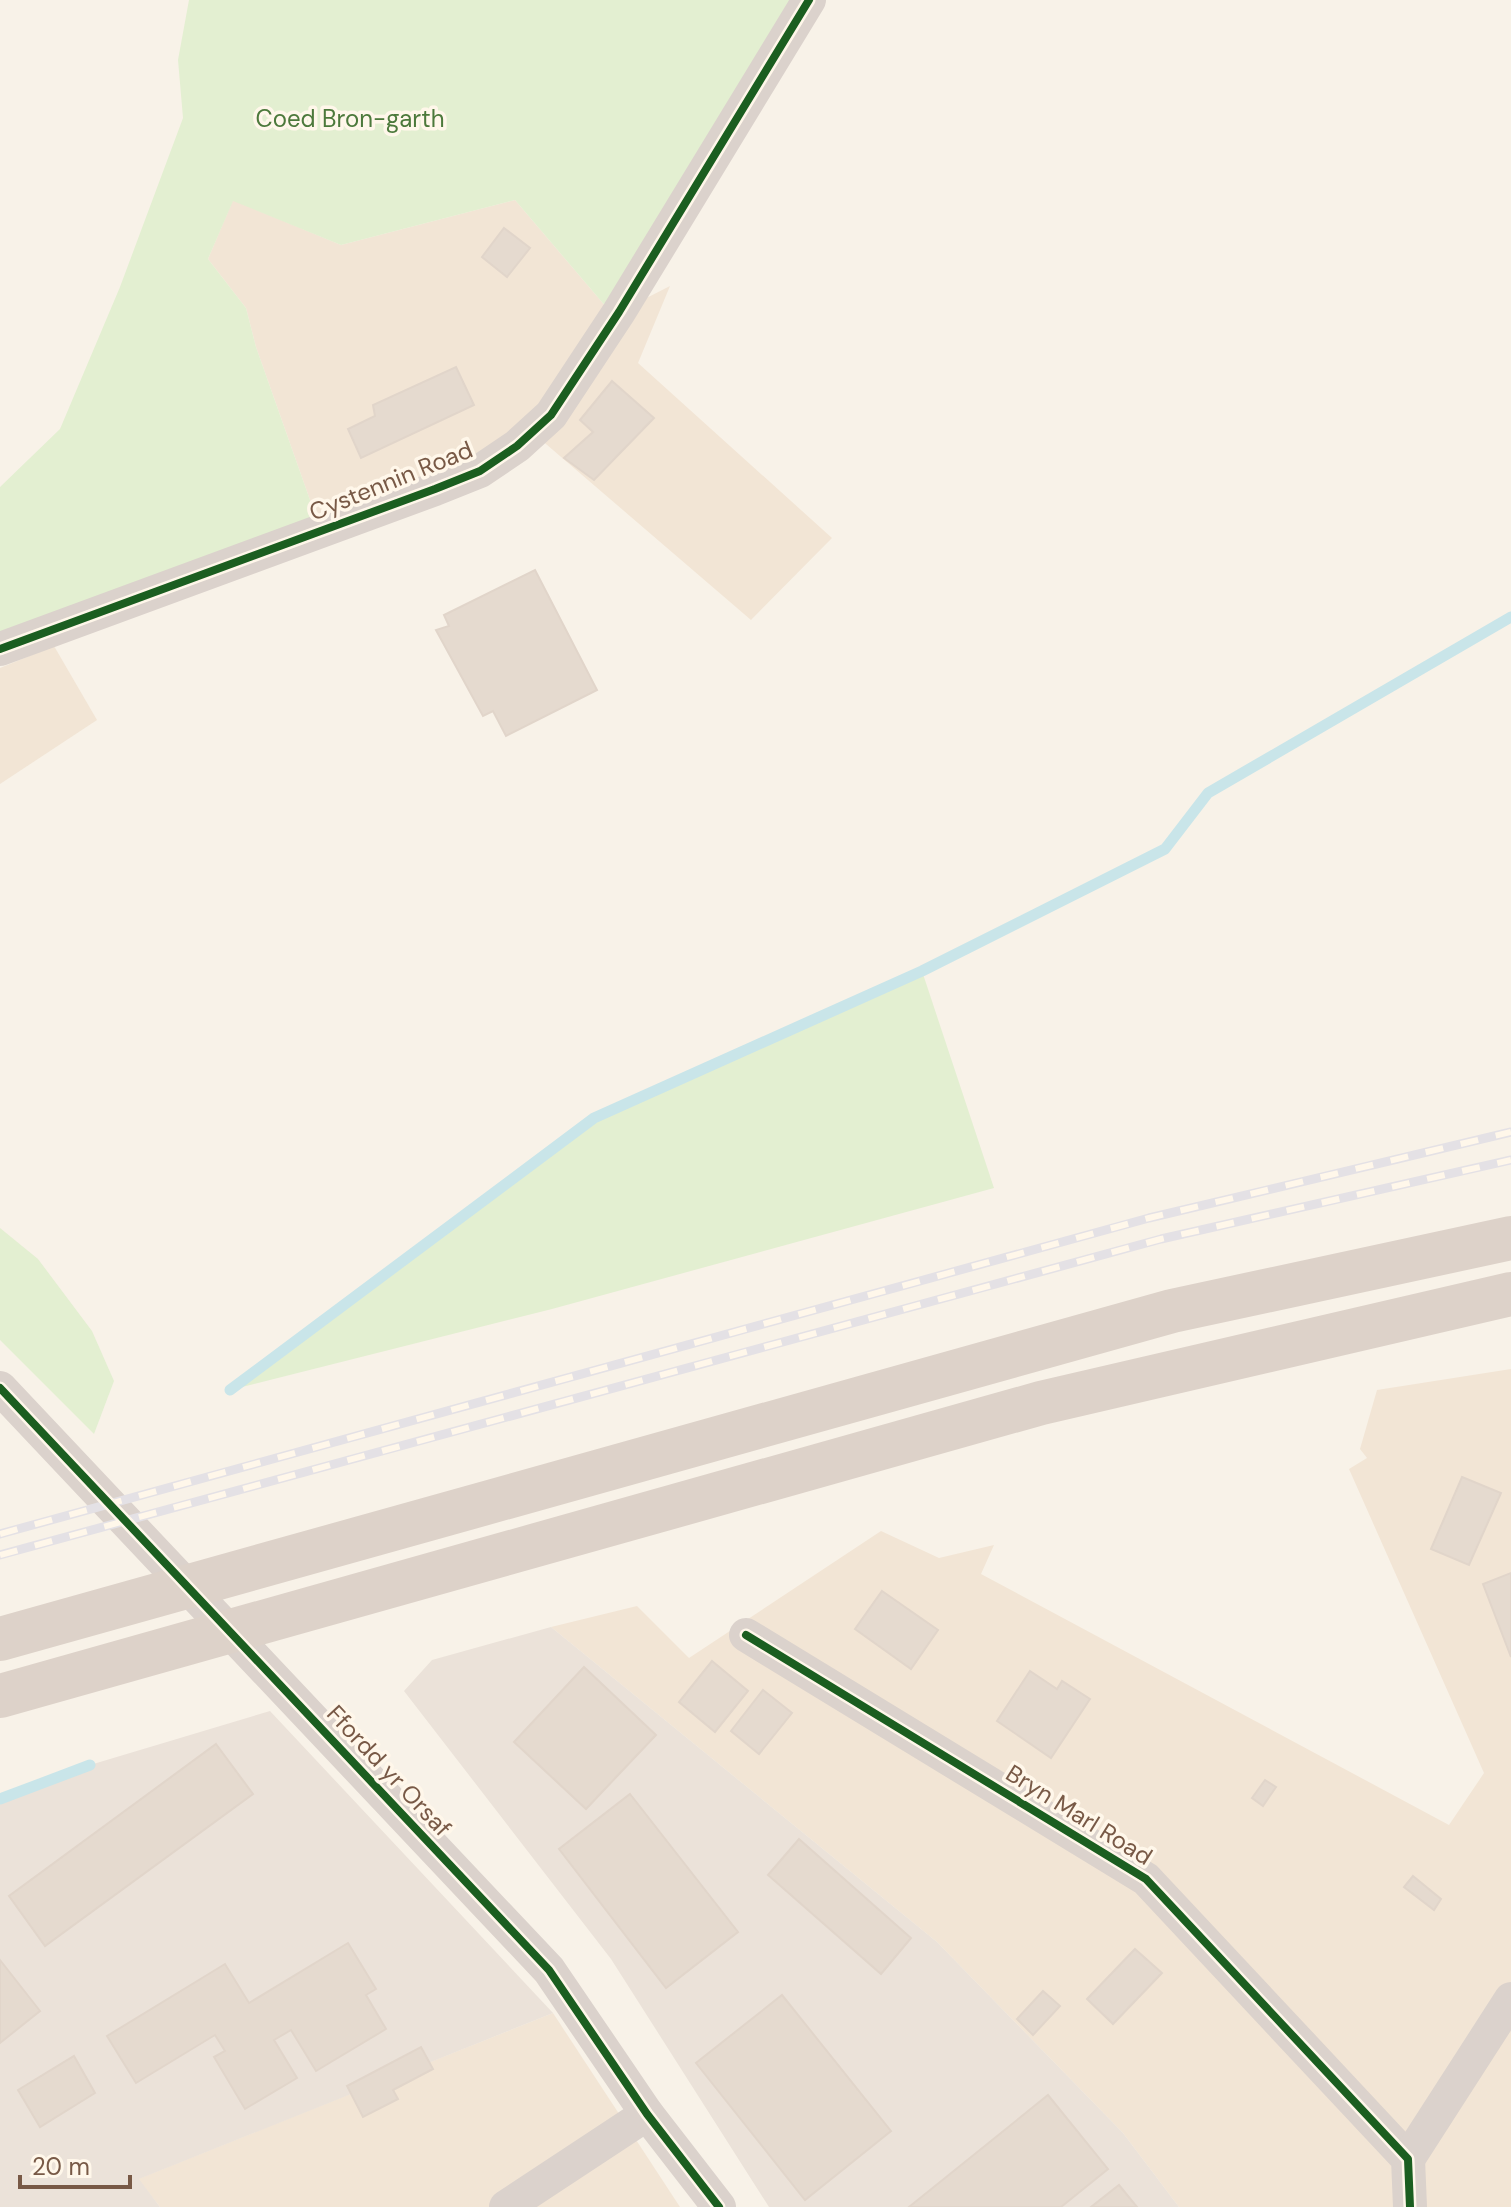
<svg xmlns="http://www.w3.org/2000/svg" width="1511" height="2207" viewBox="0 0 1511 2207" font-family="'DM Sans',sans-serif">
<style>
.residential{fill:#f2e5d5}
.industrial{fill:#ebe2d9}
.green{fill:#e3efd1}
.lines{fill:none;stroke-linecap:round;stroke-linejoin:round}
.stream{stroke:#c9e5e9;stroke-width:11}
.building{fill:#e5dacf;stroke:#e1d5ca;stroke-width:2}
.minor{stroke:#dbd2cc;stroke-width:34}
.trunk{stroke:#ddd2c9;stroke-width:44}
.rail-casing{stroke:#e4e1e5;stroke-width:9}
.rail{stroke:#fff7ea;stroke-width:6;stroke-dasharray:18;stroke-linecap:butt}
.cycleway-casing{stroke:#fff7ea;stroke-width:13}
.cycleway{stroke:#1b5e20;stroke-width:8}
.labels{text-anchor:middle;stroke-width:7;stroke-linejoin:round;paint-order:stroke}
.park-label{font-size:24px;fill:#4c793b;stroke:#fff7ea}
.street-label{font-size:24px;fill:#785946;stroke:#fff7ea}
</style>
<rect width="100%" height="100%" fill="#f8f2e8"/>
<!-- residential -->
<g class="residential">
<polygon points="233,200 341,245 515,200 607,308 619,312 670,286 638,363 832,538 751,620 532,432 517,446 316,517 256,347 246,308 208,259"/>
<polygon points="54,646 97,720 0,784 0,668"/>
<polygon points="1511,1369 1511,2207 1179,2207 1123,2133 937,1942 551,1627 637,1606 689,1658 881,1531 939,1558 994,1545 981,1574 1449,1825 1484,1773 1349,1469 1367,1458 1360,1449 1377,1390"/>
<polygon points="553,2013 680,2207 160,2207 138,2179"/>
</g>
<!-- industrial -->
<g class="industrial">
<polygon points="551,1627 937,1942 1123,2133 1179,2207 769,2207 611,1959 404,1691 432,1660"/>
<polygon points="270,1711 553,2013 139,2179 160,2207 0,2207 0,1799 90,1765"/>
</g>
<!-- green -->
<g class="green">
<polygon points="189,0 791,0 607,308 515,200 341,245 233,201 208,259 246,308 256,347 316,517 0,632 0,487 60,429 120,287 183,118 178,60"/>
<polygon points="922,971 994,1188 552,1309 230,1390 594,1118"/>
<polygon points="0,1228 38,1259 92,1331 114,1381 94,1434 0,1340"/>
</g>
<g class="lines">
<!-- stream -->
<g class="stream">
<polyline points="230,1390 594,1118 922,971 1165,849 1208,793 1511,617"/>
<polyline points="0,1799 90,1765"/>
</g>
</g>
<!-- building -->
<g class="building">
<polygon points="504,228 530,248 507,277 482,257"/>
<polygon points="456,367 474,405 361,458 348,429 375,416 373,405"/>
<polygon points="612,381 654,418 594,480 564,458 593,432 580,420"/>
<polygon points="535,570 597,690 506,736 493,711 483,716 436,630 449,626 444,615"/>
<polygon points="1462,1477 1501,1493 1469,1565 1431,1549"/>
<polygon points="1511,1573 1511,1657 1483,1584"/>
<polygon points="882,1591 938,1630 911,1669 855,1629"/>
<polygon points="712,1661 748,1691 715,1732 679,1702"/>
<polygon points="584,1667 656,1735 586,1809 514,1742"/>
<polygon points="1030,1671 1057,1689 1062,1681 1090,1699 1051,1758 997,1721"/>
<polygon points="763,1690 792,1713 759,1754 731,1731"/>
<polygon points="216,1744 253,1794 45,1946 9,1896"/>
<polygon points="1265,1780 1276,1787 1263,1806 1252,1798"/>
<polygon points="630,1794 738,1932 666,1988 559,1849"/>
<polygon points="799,1839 911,1938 881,1974 768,1875"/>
<polygon points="1413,1876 1441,1899 1434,1910 1404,1887"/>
<polygon points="348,1943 376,1989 366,1995 386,2029 316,2071 291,2030 274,2040 297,2078 245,2109 214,2057 225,2051 215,2035 136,2083 107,2036 225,1964 249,2003"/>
<polygon points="1135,1949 1162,1973 1113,2024 1087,1999"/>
<polygon points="0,1960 40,2011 0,2043"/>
<polygon points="1043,1991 1060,2006 1033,2035 1017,2019"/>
<polygon points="782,1995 891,2131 805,2200 696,2063"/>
<polygon points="421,2047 433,2069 393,2090 398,2099 363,2117 347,2086"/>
<polygon points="74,2056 95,2093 40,2127 18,2090"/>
<polygon points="1048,2095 1108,2169 1061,2207 909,2207"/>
<polygon points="1119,2185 1137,2207 1091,2207"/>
</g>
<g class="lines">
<!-- minor -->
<g class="minor">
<polyline points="0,649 435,489 480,471 517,446 551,415 619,312 809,0"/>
<polyline points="0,1388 549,1970 647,2114 719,2207"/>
<polyline points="746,1635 1146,1879 1408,2159 1410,2207"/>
<polyline points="1408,2159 1511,1999"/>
<polyline points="506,2207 647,2114"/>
</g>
<!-- trunk -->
<g class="trunk">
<polyline points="0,1639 1172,1311 1511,1238"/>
<polyline points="0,1696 1041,1403 1511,1294"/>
</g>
<defs>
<g id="rail">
<polyline points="0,1534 1149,1218 1511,1132"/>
<polyline points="0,1555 1161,1239 1511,1160"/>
</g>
</defs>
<!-- rail casing -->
<use href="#rail" class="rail-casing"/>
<!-- rail -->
<use href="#rail" class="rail"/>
<defs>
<g id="cycleway">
<polyline points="0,649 435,489 480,471 517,446 551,415 619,312 809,0"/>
<polyline points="0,1388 549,1970 647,2114 719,2207"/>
<polyline points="746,1635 1146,1879 1408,2159 1410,2207"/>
</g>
</defs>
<!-- cycleway casing -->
<use href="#cycleway" class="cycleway-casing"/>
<!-- cycleway -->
<use href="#cycleway" class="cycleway"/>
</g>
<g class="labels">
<!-- park labels -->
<g class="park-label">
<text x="350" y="127">Coed Bron-garth</text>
</g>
<!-- street labels -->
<g class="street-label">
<text transform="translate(391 481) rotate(-22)" y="8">Cystennin Road</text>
<text transform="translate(389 1771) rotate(47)" y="8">Ffordd yr Orsaf</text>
<text transform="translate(1079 1815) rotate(32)" y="8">Bryn Marl Road</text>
</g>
</g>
<!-- scale -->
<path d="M20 2175v12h110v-12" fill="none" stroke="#785946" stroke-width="4"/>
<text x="32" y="2175" font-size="24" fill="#785946" stroke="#fff7ea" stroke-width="6" paint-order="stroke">20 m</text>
</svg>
